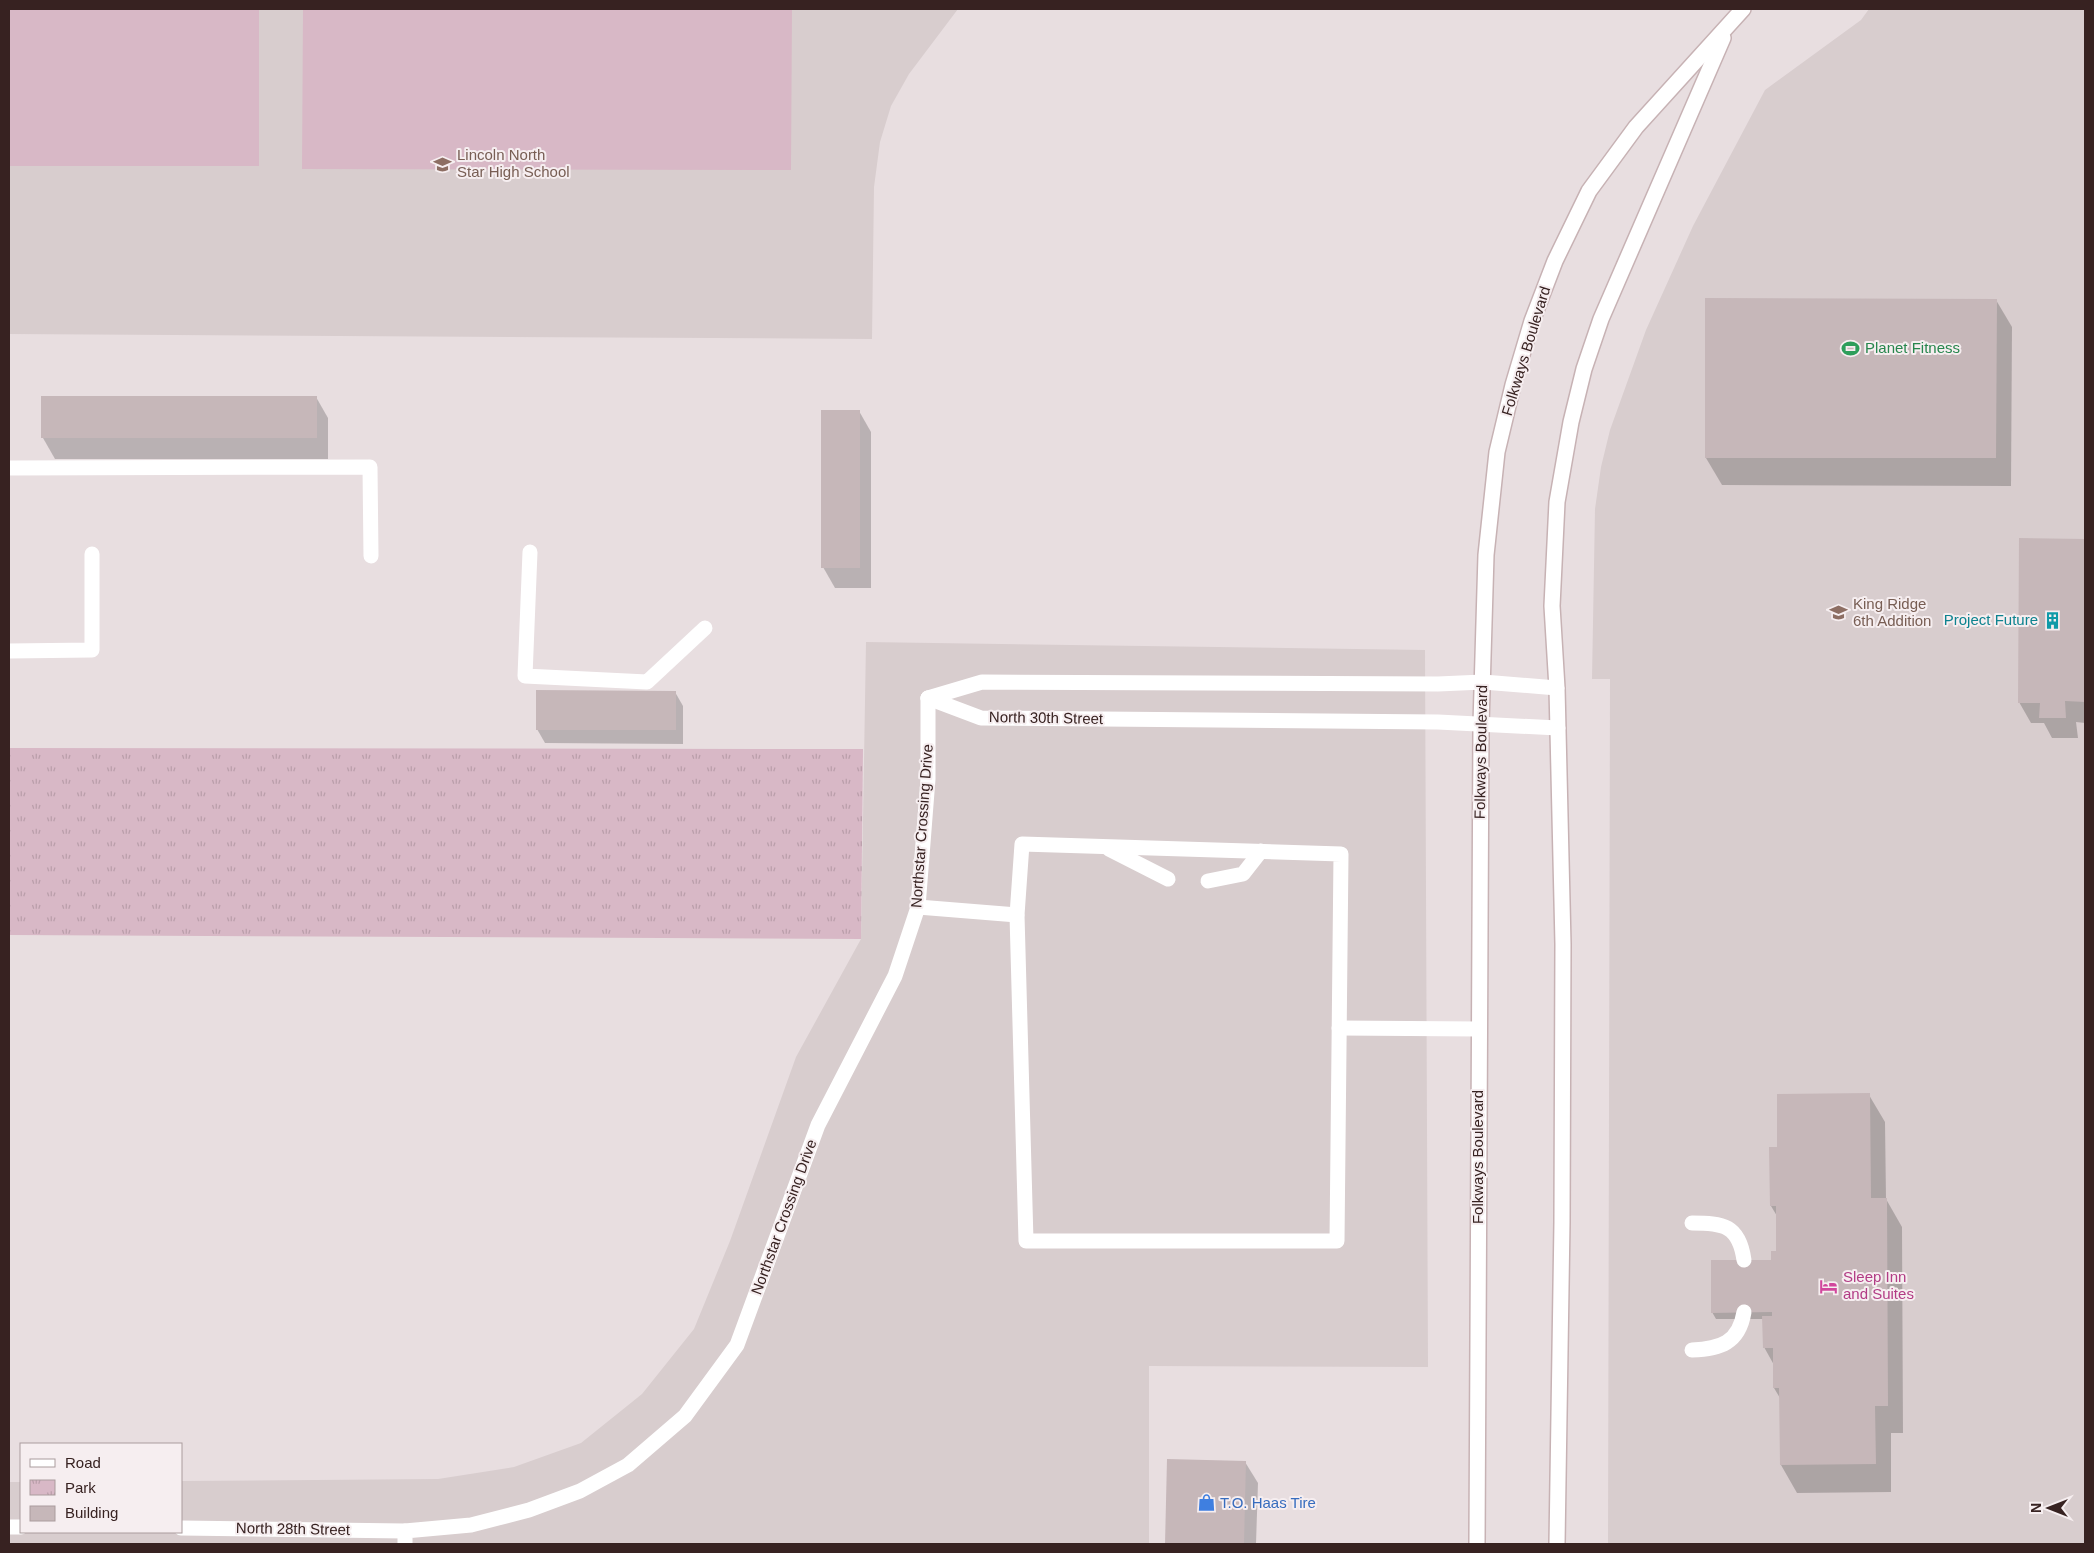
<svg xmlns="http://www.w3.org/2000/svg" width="2094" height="1553" viewBox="0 0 2094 1553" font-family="Helvetica,sans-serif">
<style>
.built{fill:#d8cdce}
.park{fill:url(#park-tufts)}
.garden{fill:#d8b8c6}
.shadow{fill:#0003}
.building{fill:#c6b7b9}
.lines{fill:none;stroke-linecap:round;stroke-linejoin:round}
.secondary-casing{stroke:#c7b2b4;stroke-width:18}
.lane{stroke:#fff;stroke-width:15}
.secondary{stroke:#fff;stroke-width:15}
.labels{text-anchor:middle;stroke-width:4;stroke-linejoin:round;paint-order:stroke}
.education-label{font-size:15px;fill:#785e54;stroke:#f6eef0;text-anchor:start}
.leisure-label{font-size:15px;fill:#27864d;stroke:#f6eef0;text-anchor:start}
.street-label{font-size:15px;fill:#372221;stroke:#f6eef0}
.culture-label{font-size:15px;fill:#0d838f;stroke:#f6eef0;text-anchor:end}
.hotel-label{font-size:15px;fill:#b23c85;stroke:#f6eef0;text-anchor:start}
.shop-label{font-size:15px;fill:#366cbe;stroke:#f6eef0;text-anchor:start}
</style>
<defs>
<pattern id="park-tufts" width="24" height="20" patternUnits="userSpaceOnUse" patternTransform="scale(1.25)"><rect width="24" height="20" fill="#d8b8c6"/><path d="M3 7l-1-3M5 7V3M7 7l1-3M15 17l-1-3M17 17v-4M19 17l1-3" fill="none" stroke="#ba9eaa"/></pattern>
</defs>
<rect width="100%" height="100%" fill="#e8dee0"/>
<!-- built -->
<g class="built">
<polygon points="9,9 958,9 909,74 891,106 880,142 874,187 872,339 9,334"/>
<polygon points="1869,9 2085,9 2085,1544 1608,1544 1610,679 1592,679 1595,509 1601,467 1610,430 1646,330 1693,226 1765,90 1861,20"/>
<polygon points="866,642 1425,650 1428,1367 1149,1366 1149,1544 9,1544 9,1482 21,1482 21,1532 181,1532 181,1481 438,1479 514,1467 581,1443 642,1394 694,1329 730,1241 796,1057 861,939"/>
</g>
<!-- park -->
<polygon class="park" points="9,748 863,749 861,939 9,935"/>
<!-- garden -->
<g class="garden">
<rect x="9" y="9" width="250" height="157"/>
<polygon points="303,9 792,9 791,170 302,169"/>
</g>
<!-- shadow -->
<g class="shadow">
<polygon points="1996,300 2012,327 2011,486 1722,485 1706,458"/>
<polygon points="316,397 328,418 328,459 55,459 43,438"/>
<polygon points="859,411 871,432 871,588 835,588 823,567"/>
<polygon points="2020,539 2085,540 2085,723 2076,722 2078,738 2052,738 2044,723 2031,723 2019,702"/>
<polygon points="675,692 683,706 683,744 545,743 537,729"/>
<polygon points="1869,1095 1885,1122 1886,1199 1902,1227 1903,1433 1891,1433 1891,1492 1797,1493 1781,1465 1780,1398 1774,1388 1774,1365 1764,1347 1763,1319 1716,1319 1712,1312 1771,1262 1777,1252 1777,1216 1771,1206 1779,1149"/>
<polygon points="1168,1460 1245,1462 1258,1483 1256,1544 1166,1544"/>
</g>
<!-- building -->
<g class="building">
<polygon points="1705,298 1997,299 1996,458 1705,458"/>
<rect x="41" y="396" width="276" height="42"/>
<rect x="821" y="410" width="39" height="158"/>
<polygon points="2019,538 2085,539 2085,702 2065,701 2066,718 2039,718 2040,703 2018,703"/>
<polygon points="536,690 676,691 676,730 536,730"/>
<polygon points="1870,1093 1871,1198 1887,1198 1888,1406 1875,1406 1876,1464 1780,1465 1779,1388 1773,1388 1773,1348 1763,1348 1762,1316 1772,1316 1772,1312 1711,1313 1711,1260 1771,1260 1771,1251 1776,1251 1776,1206 1770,1206 1769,1147 1777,1147 1777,1094"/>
<polygon points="1167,1459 1246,1461 1244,1544 1165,1544"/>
</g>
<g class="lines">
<defs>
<g id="secondary">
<polyline points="1477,1544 1481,724 1486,555 1497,452 1513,385 1532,321 1555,261 1589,191 1636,127 1743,9"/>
<polyline points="1557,1544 1562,1222 1563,944 1557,688 1552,606 1557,502 1571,422 1584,369 1601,319 1723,38"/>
</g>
</defs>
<!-- secondary casing -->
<use href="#secondary" class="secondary-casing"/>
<!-- lane -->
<g class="lane">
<polyline points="9,468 370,467 371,556"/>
<polyline points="530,552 525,676 647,682 705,628"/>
<polyline points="9,651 92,650 92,554"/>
<polyline points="928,698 981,718 1438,722 1558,728"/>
<polyline points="928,698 982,682 1438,684 1483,682 1557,688"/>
<polygon points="1022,844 1341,854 1337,1241 1026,1241 1017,915"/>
<polyline points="1109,849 1168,879"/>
<polyline points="1208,881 1243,874 1261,851"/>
<polyline points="918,907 1017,915"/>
<polyline points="1339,1028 1478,1029"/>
<path d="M1692 1223C1723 1223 1739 1225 1744 1260"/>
<path d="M1692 1350C1720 1349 1739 1343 1744 1312"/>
<polyline points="9,1527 21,1527"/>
<polyline points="181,1528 405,1531"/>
<polyline points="405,1544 405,1531 471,1525 529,1510 580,1491 628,1465 685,1416 737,1345 818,1125 895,976 918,907 928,779 928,698"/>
</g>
<!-- secondary -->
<use href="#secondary" class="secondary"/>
</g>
<!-- icons -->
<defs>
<symbol id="school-bare" viewBox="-9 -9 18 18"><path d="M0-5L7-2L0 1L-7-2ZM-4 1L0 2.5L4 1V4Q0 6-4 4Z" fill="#8d6e63" stroke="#f6eef0" stroke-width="2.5" paint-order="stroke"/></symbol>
<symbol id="stadium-bare" viewBox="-9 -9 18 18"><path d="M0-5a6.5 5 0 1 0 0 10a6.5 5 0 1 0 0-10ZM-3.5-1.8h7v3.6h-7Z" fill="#2e9e5b" stroke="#f6eef0" stroke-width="2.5" paint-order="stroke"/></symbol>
<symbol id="building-bare" viewBox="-9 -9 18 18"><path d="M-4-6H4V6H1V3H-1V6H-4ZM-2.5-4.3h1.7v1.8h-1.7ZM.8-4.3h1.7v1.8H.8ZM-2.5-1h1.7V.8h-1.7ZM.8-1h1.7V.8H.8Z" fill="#0f9aa8" stroke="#f6eef0" stroke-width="2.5" paint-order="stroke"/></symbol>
<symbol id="hotel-bare" viewBox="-9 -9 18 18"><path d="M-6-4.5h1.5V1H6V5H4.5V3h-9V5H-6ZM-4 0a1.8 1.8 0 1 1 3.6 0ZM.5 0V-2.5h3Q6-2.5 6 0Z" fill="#d1479c" stroke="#f6eef0" stroke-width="2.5" paint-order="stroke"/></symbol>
<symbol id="shop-bare" viewBox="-9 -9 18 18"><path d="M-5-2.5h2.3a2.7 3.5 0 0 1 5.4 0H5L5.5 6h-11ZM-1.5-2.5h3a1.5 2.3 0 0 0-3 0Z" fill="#3f7fe0" stroke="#f6eef0" stroke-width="2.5" paint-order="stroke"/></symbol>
</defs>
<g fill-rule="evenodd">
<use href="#school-bare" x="430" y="152" width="25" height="25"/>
<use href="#stadium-bare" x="1838" y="336" width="25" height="25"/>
<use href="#school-bare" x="1826" y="600" width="25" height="25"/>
<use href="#building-bare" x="2040" y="608" width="25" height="25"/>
<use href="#hotel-bare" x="1816" y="1274" width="25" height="25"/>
<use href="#shop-bare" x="1194" y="1490" width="25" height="25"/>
</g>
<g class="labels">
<!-- education labels -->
<g class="education-label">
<text x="457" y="160">Lincoln North<tspan x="457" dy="17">Star High School</tspan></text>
<text x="1853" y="609">King Ridge<tspan x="1853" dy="17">6th Addition</tspan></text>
</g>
<!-- leisure labels -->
<g class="leisure-label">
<text x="1865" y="353">Planet Fitness</text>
</g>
<!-- street labels -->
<g class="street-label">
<text transform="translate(1526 351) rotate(-73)" y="5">Folkways Boulevard</text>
<text transform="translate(1046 718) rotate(1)" y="5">North 30th Street</text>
<text transform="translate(1481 752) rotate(-89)" y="5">Folkways Boulevard</text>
<text transform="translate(922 826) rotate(-86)" y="5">Northstar Crossing Drive</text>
<text transform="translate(1478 1157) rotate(-90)" y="5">Folkways Boulevard</text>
<text transform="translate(784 1217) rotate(-70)" y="5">Northstar Crossing Drive</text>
<text transform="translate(293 1529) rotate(1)" y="5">North 28th Street</text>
</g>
<!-- culture labels -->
<g class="culture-label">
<text x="2038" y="625">Project Future</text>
</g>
<!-- hotel labels -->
<g class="hotel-label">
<text x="1843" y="1282">Sleep Inn<tspan x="1843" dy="17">and Suites</tspan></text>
</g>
<!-- shop labels -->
<g class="shop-label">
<text x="1220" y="1508">T.O. Haas Tire</text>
</g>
</g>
<!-- border -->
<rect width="2094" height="1553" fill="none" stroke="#372221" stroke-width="20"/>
<!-- legend -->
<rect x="20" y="1443" width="162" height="90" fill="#f6eef0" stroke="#aa9c9d"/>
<rect x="30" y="1459" width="25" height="8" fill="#ffffff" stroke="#aa9c9d"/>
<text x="65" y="1468" font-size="15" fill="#372221">Road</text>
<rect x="30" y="1480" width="25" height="15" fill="url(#park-tufts)" stroke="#aa9c9d"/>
<text x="65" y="1493" font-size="15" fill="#372221">Park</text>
<rect x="30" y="1506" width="25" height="15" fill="#c6b7b9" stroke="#aa9c9d"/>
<text x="65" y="1518" font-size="15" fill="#372221">Building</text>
<!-- north arrow -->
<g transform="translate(2049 1508) rotate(270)" stroke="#f6eef0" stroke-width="4" paint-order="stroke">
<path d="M0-4L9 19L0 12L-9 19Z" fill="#372221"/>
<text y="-8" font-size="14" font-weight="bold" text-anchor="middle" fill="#372221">N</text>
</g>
</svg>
